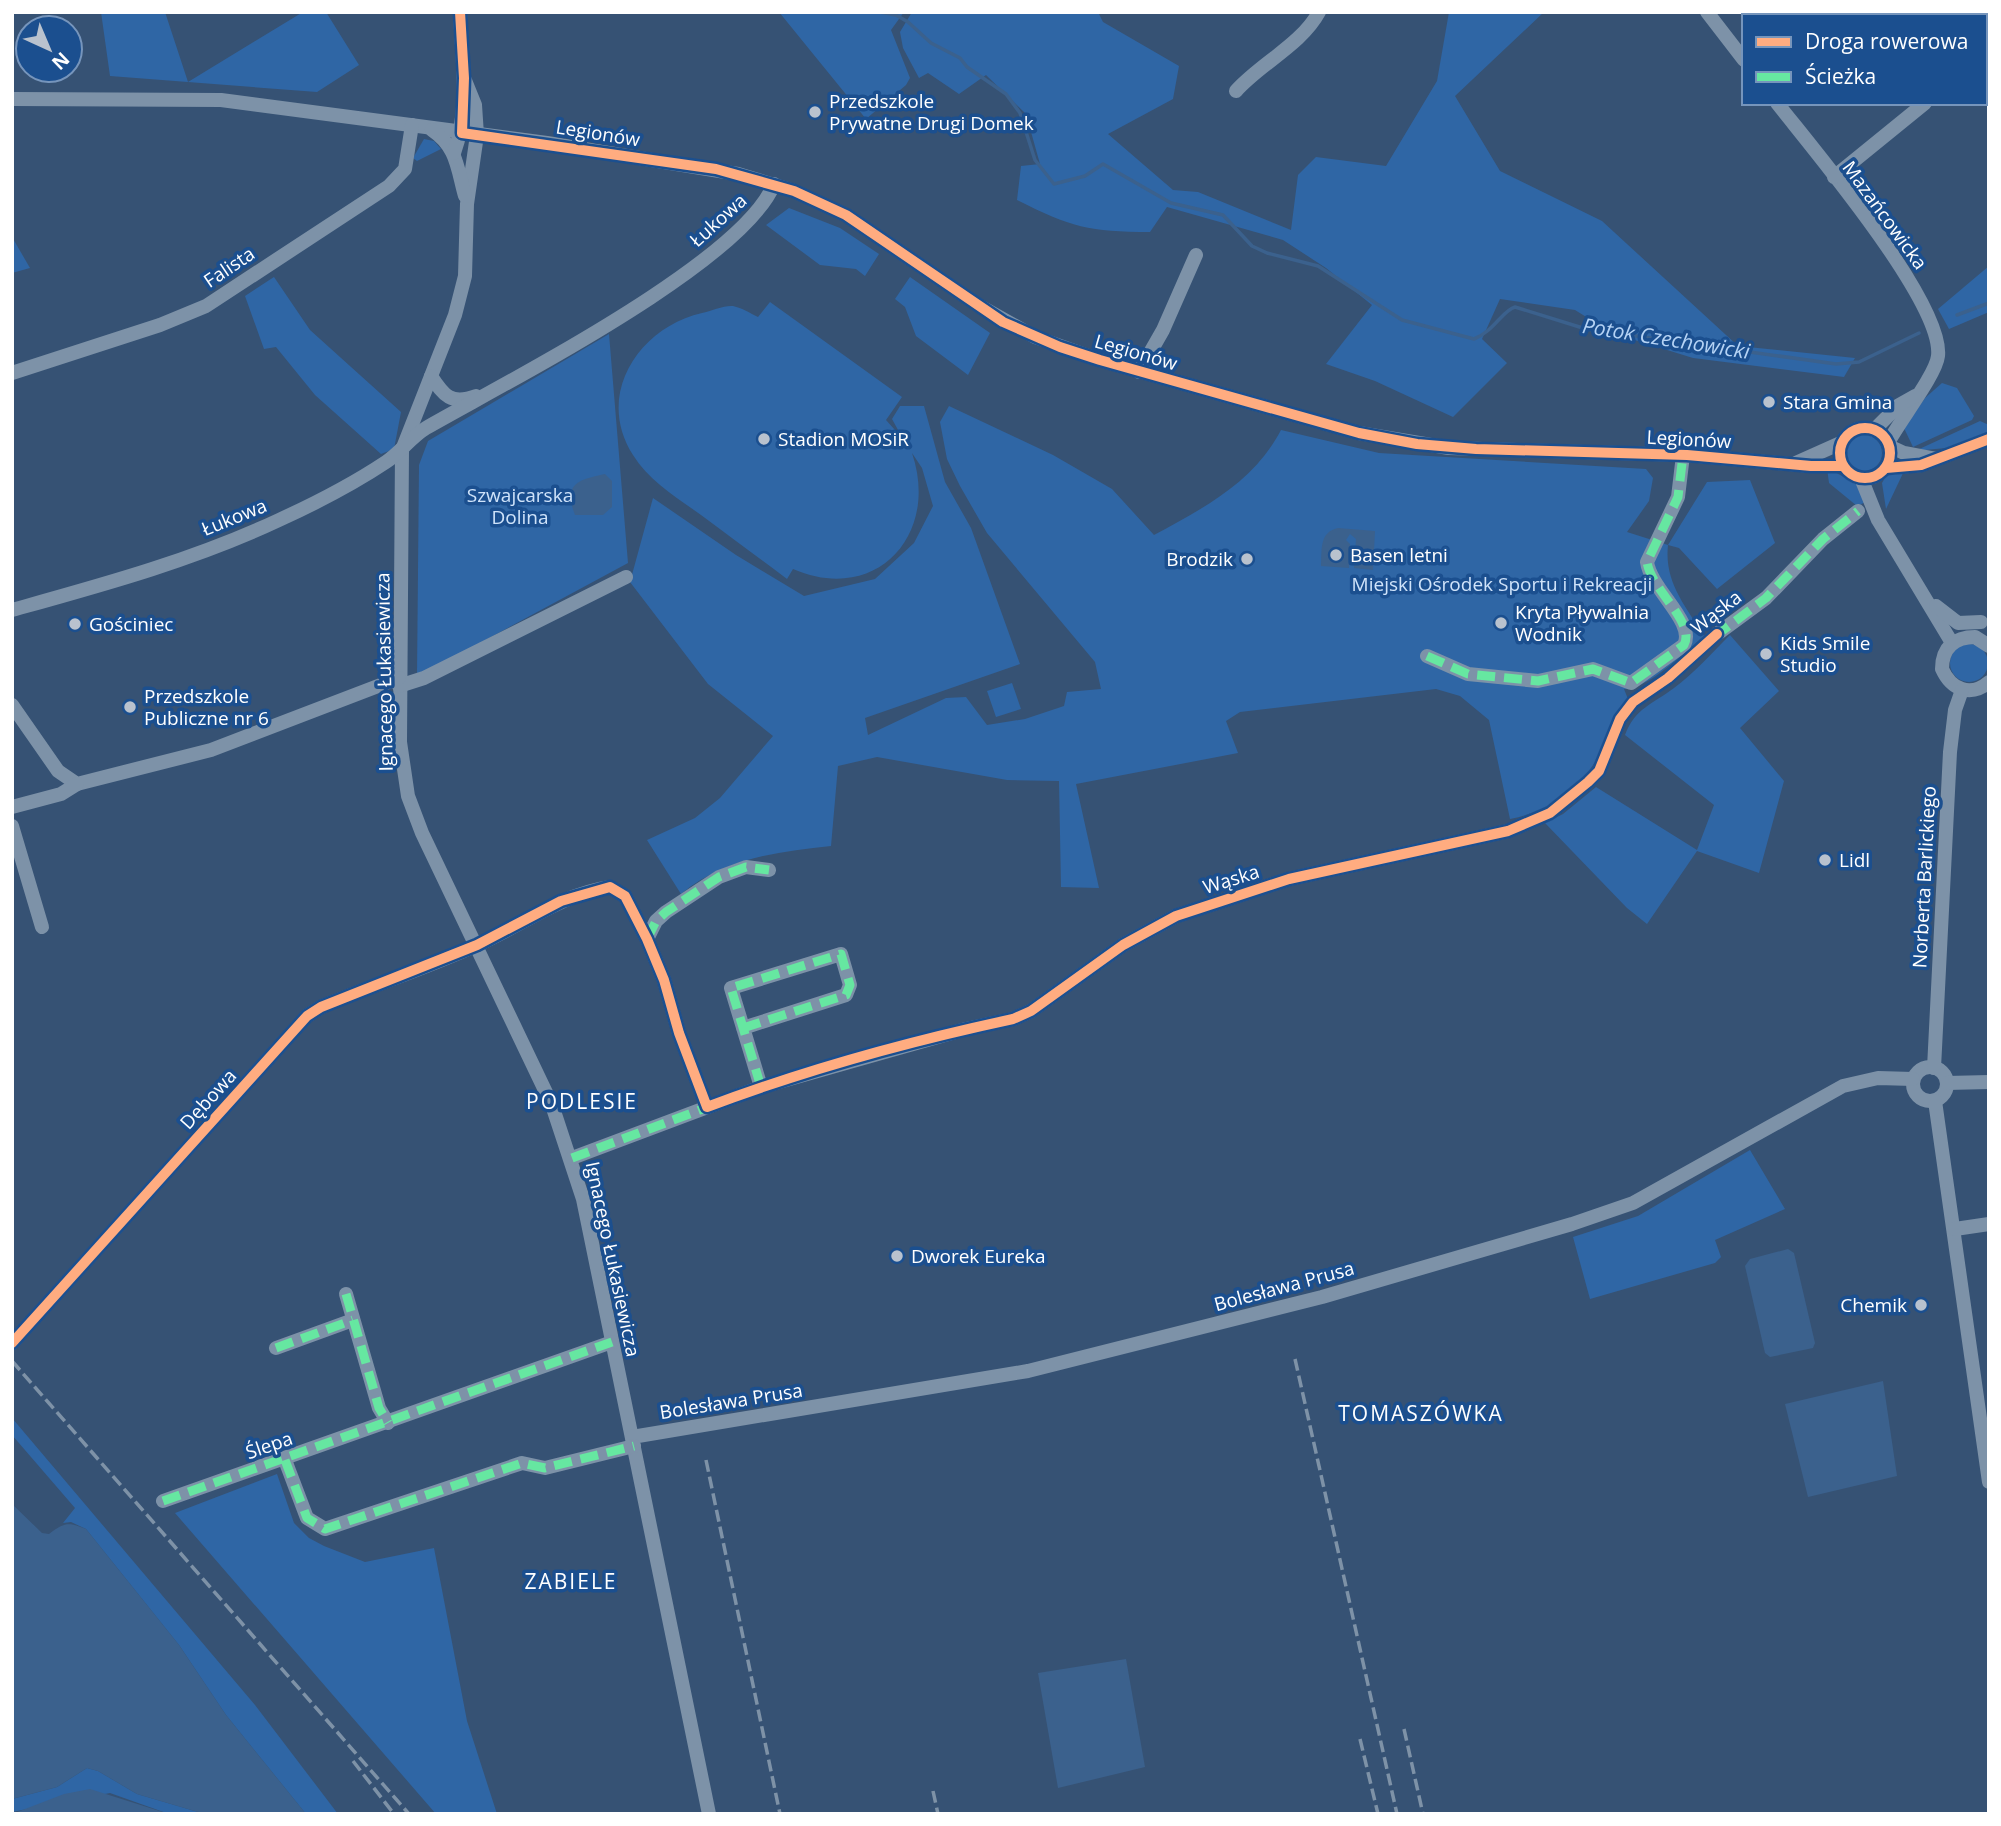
<svg xmlns="http://www.w3.org/2000/svg" width="2001" height="1826" viewBox="0 0 2001 1826" font-family="'Open Sans',sans-serif">
<style>
.green{fill:#2f66a5}
.water{fill:#3b618d}
.lines{fill:none;stroke-linecap:round;stroke-linejoin:round}
.stream{stroke:#3b618d;stroke-width:3.5}
.minor{stroke:#7d92a8;stroke-width:14}
.rail{stroke:#7e92a7;stroke-width:3.5;stroke-dasharray:12 5;stroke-linecap:butt}
.quiet{stroke:#66e7a1;stroke-width:9;stroke-dasharray:18 9;stroke-linecap:butt}
.cycleway-casing{stroke:#1b4f8f;stroke-width:15}
.cycleway{stroke:#ffac80;stroke-width:10}
.poi-dot{fill:#b9c2ce;stroke:#1b4f8f;stroke-width:2.5}
.labels{text-anchor:middle;stroke-width:7;stroke-linejoin:round;paint-order:stroke}
.poi-label{font-size:19px;fill:#fff;stroke:#1b4f8f;text-anchor:start}
.street-label{font-size:19px;fill:#fff;stroke:#1b4f8f}
.park-label{font-size:19px;fill:#cfe3fa;stroke:#1b4f8f}
.water-label{font-size:21px;font-style:italic;fill:#b5d3f5;stroke:#1b4f8f}
.neighbourhood-label{font-size:21px;letter-spacing:2px;fill:#fff;stroke:#1b4f8f}
</style>
<rect width="100%" height="100%" fill="#365274"/>
<!-- green -->
<g class="green">
<polygon points="101,12 165,12 188,82 303,12 326,12 359,65 317,92 110,76"/>
<polygon points="779,12 904,12 891,30 910,78 906,85 866,119"/>
<path d="M912 12H1098L1103 22 1179 66 1173 99 1108 134 1173 190 1198 192 1291 230 1298 175 1316 157 1386 166 1437 81 1449 12H1544L1455 96 1500 171 1602 221 1738 346 1855 358 1844 377 1693 358 1612 333 1575 310 1500 299 1482 339 1507 363 1453 417 1375 381 1326 364 1372 305 1326 268 1283 240 1167 207 1150 232C1089 232 1071 227 1017 200L1021 166 1040 164 1026 114 986 75 959 94 928 73 919 78 903 48 900 32Z"/>
<polygon points="424,139 434,141 441,149 417,161 413,158"/>
<polygon points="789,208 840,228 879,254 865,276 856,269 820,265 766,225"/>
<polygon points="12,237 30,268 12,273"/>
<polygon points="1989,266 1989,312 1949,329 1938,309"/>
<polygon points="274,277 310,330 401,412 394,449 381,454 315,395 276,347 264,349 245,296"/>
<polygon points="910,277 990,333 968,375 916,336 905,307 895,299"/>
<path d="M770 302 902 397 886 420 903 439 892 419 900 406H924L945 482 971 528 1020 664 865 718 868 735 946 698 966 697 987 725 1025 719 1064 706 1067 692 1101 689 1095 662 987 533 960 486 947 459 940 422 949 406 1053 455 1112 489 1154 535C1204 508 1254 482 1281 430L1379 453 1646 469 1653 478 1649 501 1627 532 1668 545 1707 482 1750 480 1775 543 1717 589 1679 548 1668 545C1664 582 1685 605 1704 636 1686 651 1647 690 1624 689L1628 699C1598 759 1583 804 1510 819L1489 720 1460 696 1436 689 1240 712 1226 721 1238 753 1076 784 1099 888 1061 887 1059 781 1007 780 877 757 838 766 831 846C776 852 725 858 681 894L647 840 695 818 720 798 773 736 708 684 630 582 653 498 736 555 804 596 875 579 914 543 933 506 922 468 912 453C940 535 876 605 793 569L787 579C758 557 729 536 701 515 676 497 649 481 633 455 594 394 640 327 702 313 711 311 725 305 733 306 742 308 750 313 758 317Z"/>
<polygon points="609,334 628,563 417,677 419,465 428,441"/>
<polygon points="1942,383 1957,388 1974,416 1972,420 1913,447 1904,428 1925,398"/>
<polygon points="1980,421 1989,425 1989,431 1956,447 1915,451"/>
<circle cx="1864" cy="453" r="18"/>
<polygon points="1827,468 1859,485 1868,501 1857,506 1829,483"/>
<polygon points="1905,469 1886,509 1882,483 1887,474"/>
<path d="M1730 635 1779 691 1740 728 1784 781 1759 873 1697 851 1647 924 1627 908 1545 823 1563 814 1596 787 1697 850 1714 805 1625 735C1635 708 1653 704 1674 688 1694 673 1712 653 1730 635Z"/>
<circle cx="1969" cy="663" r="19"/>
<polygon points="1012,683 1021,709 996,717 987,691"/>
<polygon points="1750,1150 1785,1209 1715,1240 1721,1257 1715,1263 1590,1299 1573,1237 1638,1216"/>
<polygon points="12,1418 255,1705 338,1814 306,1814 226,1715 179,1645 86,1529 71,1522 63,1523 75,1508 12,1435"/>
<polygon points="277,1474 294,1523 309,1538 324,1546 365,1562 434,1548 467,1721 497,1814 436,1814 175,1513"/>
<polygon points="87,1768 98,1771 137,1794 205,1814 169,1814 110,1793 12,1812 12,1799 57,1787"/>
</g>
<!-- water -->
<g class="water">
<path d="M605 474 612 481V507L603 515H575C563 484 577 480 605 474Z"/>
<path d="M1338 528 1375 531 1373 570 1354 568 1356 539 1350 534 1346 540 1350 544 1349 568 1321 566C1322 550 1319 532 1338 528Z"/>
<polygon points="1788,1249 1794,1253 1815,1343 1813,1348 1770,1357 1765,1353 1745,1266 1750,1259"/>
<polygon points="1883,1381 1897,1476 1808,1497 1785,1404"/>
<path d="M12 1504 42 1533 49 1534C63 1523 68 1521 86 1529L179 1645 226 1715 306 1814H205L137 1794 98 1771 87 1768 57 1787 12 1799Z"/>
<polygon points="1126,1659 1145,1767 1058,1788 1038,1673"/>
<polygon points="90,1789 169,1814 12,1814 64,1794"/>
</g>
<g class="lines">
<!-- stream -->
<g class="stream">
<path d="M880 12 896 15 908 22 931 43 960 58 967 67 1006 94 1020 113 1035 160 1054 184 1085 176 1103 164 1171 203 1223 215 1252 246 1267 253 1318 266 1402 320 1474 339C1493 332 1503 310 1515 307L1586 329 1836 364 1859 362 1919 333"/>
<polyline points="1957,315 1989,303"/>
</g>
<!-- minor -->
<g class="minor">
<polyline points="1707,12 1744,60"/>
<polyline points="1985,53 1989,50"/>
<polyline points="464,78 475,105 477,135 467,204 465,276 455,315 402,450 400,742 408,796 422,833 552,1105 583,1199 709,1814"/>
<path d="M1236 91C1261 63 1301 45 1319 12"/>
<polyline points="12,99 221,100 547,143 738,174 794,191 846,215 978,305 1035,337 1100,360 1359,433 1449,448 1687,455 1811,466 1843,466"/>
<path d="M1777 103C1813 149 1944 303 1938 356 1936 375 1898 423 1888 443"/>
<path d="M432 130C457 147 457 167 465 196"/>
<path d="M454 153C470 109 462 59 460 12"/>
<polyline points="1834,177 1925,103"/>
<polyline points="1139,372 1163,330 1196,255"/>
<polyline points="12,373 160,325 206,306 389,186 405,169 412,125"/>
<path d="M431 376C444 396 451 405 476 396"/>
<circle cx="1865" cy="453" r="25"/>
<polyline points="1874,430 1899,405 1915,396"/>
<polyline points="1889,446 1904,453 1936,459"/>
<polyline points="1796,463 1843,442"/>
<polyline points="1886,468 1921,465 1989,439"/>
<polyline points="1861,478 1878,520 1952,643"/>
<polyline points="1936,606 1958,623 1981,622"/>
<path d="M12 610C102 585 194 560 279 520 314 504 353 484 386 462 401 452 411 437 426 428 506 382 742 263 774 184"/>
<path d="M1989 646 1975 637C1955 637 1942 647 1942 669 1951 689 1970 698 1989 682"/>
<path d="M1427 656 1468 674 1538 681 1593 669 1631 683 1684 645C1696 622 1651 590 1647 562L1678 497 1683 455"/>
<polyline points="399,686 424,678 626,577"/>
<polyline points="12,705 58,771 77,784 211,750 399,678"/>
<polyline points="12,807 61,794 77,784"/>
<polyline points="12,826 42,927"/>
<polyline points="647,939 656,921 666,912 719,877 746,867 769,870"/>
<polyline points="743,1028 846,995 850,985 841,954 731,988 761,1087"/>
<circle cx="1930" cy="1084" r="17"/>
<polyline points="1934,1068 1950,752 1955,710 1962,690"/>
<polyline points="1947,1083 1989,1082"/>
<polyline points="1935,1101 1989,1482"/>
<polyline points="572,1158 761,1087 966,1029 1013,1019 1031,1011 1123,945 1176,916 1289,879 1508,831 1550,813 1588,782 1599,771 1620,719 1633,702 1668,678 1717,634 1766,598 1823,539 1858,511"/>
<polyline points="1955,1229 1989,1224"/>
<polyline points="346,1294 379,1408 388,1423"/>
<path d="M12 1343 307 1016 321 1007C373 985 426 968 477 945 523 925 559 895 610 887L625 896 647 939 664 980 679 1033 707 1107"/>
<polyline points="276,1348 353,1320"/>
<polyline points="632,1437 1028,1371 1322,1297 1572,1224 1633,1203 1843,1086 1878,1078 1913,1079"/>
<polyline points="285,1460 307,1518 325,1529 522,1463 545,1468 634,1446"/>
<polyline points="163,1501 612,1342"/>
</g>
<!-- rail -->
<g class="rail">
<polyline points="1295,1359 1397,1814"/>
<polyline points="12,1361 409,1814"/>
<polyline points="706,1460 780,1814"/>
<polyline points="1404,1729 1423,1814"/>
<polyline points="1360,1739 1378,1814"/>
<polyline points="353,1761 394,1814"/>
<polyline points="933,1791 938,1814"/>
</g>
<!-- quiet -->
<g class="quiet">
<polyline points="1714,637 1766,598 1823,539 1858,511"/>
<path d="M1427 656 1468 674 1538 681 1593 669 1631 683 1684 645C1696 622 1651 590 1647 562L1678 497 1683 455"/>
<polyline points="647,939 656,921 666,912 719,877 746,867 769,870"/>
<polyline points="743,1028 846,995 850,985 841,954 731,988 761,1087"/>
<polyline points="572,1158 713,1105"/>
<polyline points="346,1294 379,1408 388,1423"/>
<polyline points="276,1348 353,1320"/>
<polyline points="285,1460 307,1518 325,1529 522,1463 545,1468 634,1446"/>
<polyline points="163,1501 612,1342"/>
</g>
<defs>
<g id="cycleway">
<polyline points="460,12 464,78 462,133 716,169 794,191 846,215 1003,322 1060,347 1100,360 1359,433 1417,444 1476,449 1687,455 1811,466 1843,466"/>
<circle cx="1865" cy="453" r="25"/>
<polyline points="1886,468 1921,465 1989,439"/>
<path d="M12 1343 307 1016 321 1007 477 945 561 901 610 887 625 896 647 939 664 980 679 1033 707 1107C805 1070 910 1041 1013 1019L1031 1011 1123 945 1176 916 1289 879 1508 831 1550 813 1588 782 1599 771 1620 719 1633 702 1668 678 1717 634"/>
</g>
</defs>
<!-- cycleway casing -->
<use href="#cycleway" class="cycleway-casing"/>
<!-- cycleway -->
<use href="#cycleway" class="cycleway"/>
</g>
<!-- markers -->
<g class="poi-dot">
<circle cx="815" cy="112" r="7"/>
<circle cx="1769" cy="402" r="7"/>
<circle cx="764" cy="439" r="7"/>
<circle cx="1336" cy="555" r="7"/>
<circle cx="1247" cy="559" r="7"/>
<circle cx="1501" cy="623" r="7"/>
<circle cx="75" cy="624" r="7"/>
<circle cx="1766" cy="654" r="7"/>
<circle cx="130" cy="707" r="7"/>
<circle cx="1825" cy="860" r="7"/>
<circle cx="897" cy="1256" r="7"/>
<circle cx="1921" cy="1305" r="7"/>
</g>
<g class="labels">
<!-- poi labels -->
<g class="poi-label">
<text x="829" y="108">Przedszkole<tspan x="829" dy="22">Prywatne Drugi Domek</tspan></text>
<text x="1783" y="409">Stara Gmina</text>
<text x="778" y="446">Stadion MOSiR</text>
<text x="1350" y="562">Basen letni</text>
<text x="1233" y="566" text-anchor="end">Brodzik</text>
<text x="1515" y="619">Kryta Pływalnia<tspan x="1515" dy="22">Wodnik</tspan></text>
<text x="89" y="631">Gościniec</text>
<text x="1780" y="650">Kids Smile<tspan x="1780" dy="22">Studio</tspan></text>
<text x="144" y="703">Przedszkole<tspan x="144" dy="22">Publiczne nr 6</tspan></text>
<text x="1839" y="867">Lidl</text>
<text x="911" y="1263">Dworek Eureka</text>
<text x="1907" y="1312" text-anchor="end">Chemik</text>
</g>
<!-- street labels -->
<g class="street-label">
<text transform="translate(598 133) rotate(9)" y="7">Legionów</text>
<text transform="translate(1885 215) rotate(54)" y="7">Mazańcowicka</text>
<text transform="translate(718 220) rotate(-42)" y="7">Łukowa</text>
<text transform="translate(229 267) rotate(-34)" y="7">Falista</text>
<text transform="translate(1136 352) rotate(16)" y="7">Legionów</text>
<text transform="translate(1689 439) rotate(3)" y="7">Legionów</text>
<text transform="translate(234 517) rotate(-22)" y="7">Łukowa</text>
<text transform="translate(1716 612) rotate(-38)" y="7">Wąska</text>
<text transform="translate(384 672) rotate(-91)" y="7">Ignacego Łukasiewicza</text>
<text transform="translate(1924 877) rotate(-87)" y="7">Norberta Barlickiego</text>
<text transform="translate(1231 879) rotate(-17)" y="7">Wąska</text>
<text transform="translate(208 1099) rotate(-48)" y="7">Dębowa</text>
<text transform="translate(613 1259) rotate(78)" y="7">Ignacego Łukasiewicza</text>
<text transform="translate(1284 1286) rotate(-15)" y="7">Bolesława Prusa</text>
<text transform="translate(731 1401) rotate(-9)" y="7">Bolesława Prusa</text>
<text transform="translate(269 1445) rotate(-19)" y="7">Ślepa</text>
</g>
<!-- park labels -->
<g class="park-label">
<text x="520" y="502">Szwajcarska<tspan x="520" dy="22">Dolina</tspan></text>
<text x="1502" y="591">Miejski Ośrodek Sportu i Rekreacji</text>
</g>
<!-- water labels -->
<g class="water-label">
<text transform="translate(1666 339) rotate(9)" y="7">Potok Czechowicki</text>
</g>
<!-- neighbourhood labels -->
<g class="neighbourhood-label">
<text x="582" y="1109">PODLESIE</text>
<text x="1421" y="1421">TOMASZÓWKA</text>
<text x="571" y="1589">ZABIELE</text>
</g>
</g>
<!-- border -->
<rect width="2001" height="1826" fill="none" stroke="#ffffff" stroke-width="28"/>
<!-- legend -->
<rect x="1742" y="14" width="245" height="91" fill="#1b4f8f" stroke="#7695bc" stroke-width="2"/>
<rect x="1756" y="37" width="35" height="10" fill="#ffac80" stroke="#7695bc" stroke-width="2"/>
<text x="1805" y="49" font-size="21" fill="#ffffff">Droga rowerowa</text>
<rect x="1756" y="72" width="35" height="10" fill="#66e7a1" stroke="#7695bc" stroke-width="2"/>
<text x="1805" y="84" font-size="21" fill="#ffffff">Ścieżka</text>
<!-- north arrow -->
<g transform="translate(49 49) rotate(136)"><circle r="33" fill="#1b4f8f" stroke="#7695bc" stroke-width="2"/>
<path d="M0-5L12 26L0 18L-12 26Z" fill="#b9c2ce"/>
<text y="-10" font-size="19" font-weight="bold" text-anchor="middle" fill="#ffffff">N</text>
</g>
</svg>
